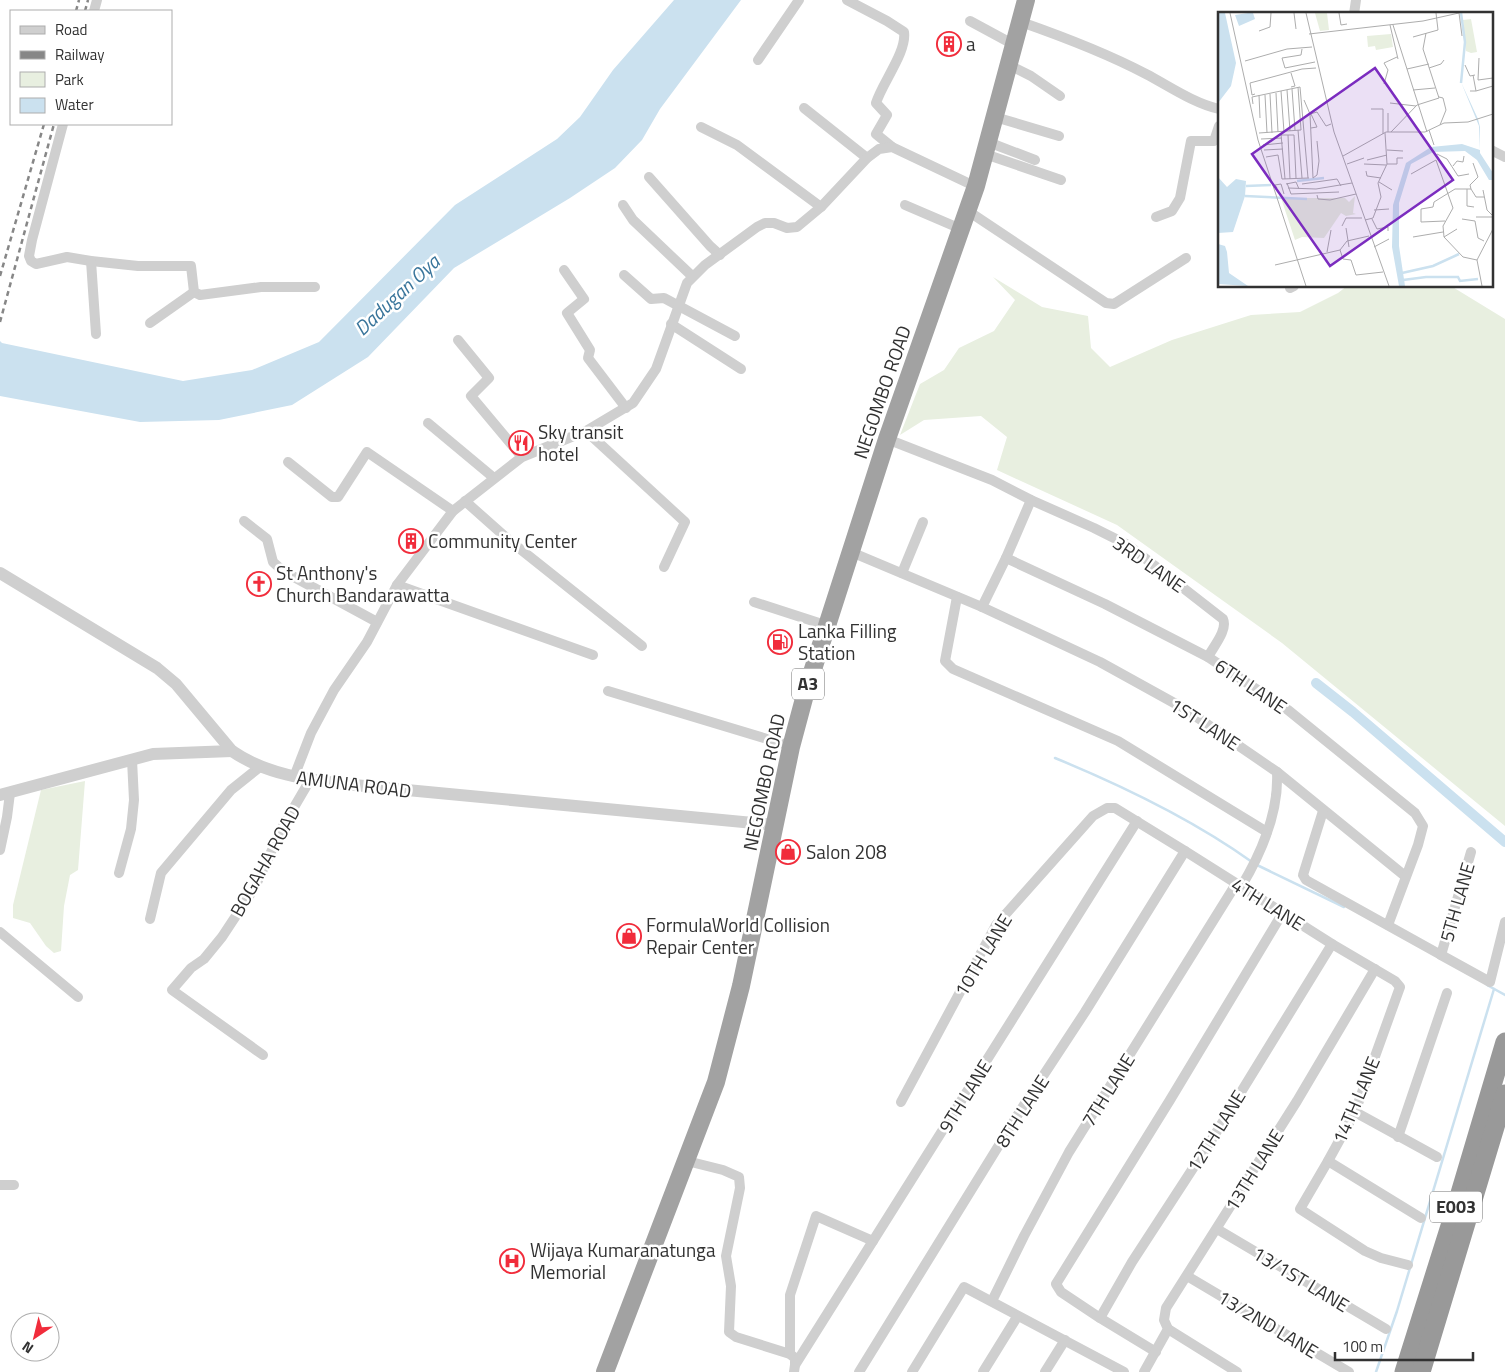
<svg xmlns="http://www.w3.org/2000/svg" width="1505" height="1372" viewBox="0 0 1505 1372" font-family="'Titillium Web',sans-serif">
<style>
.green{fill:#e8efe0}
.water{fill:#cbe1ef}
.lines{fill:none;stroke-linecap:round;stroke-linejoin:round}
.stream{stroke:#cbe1ef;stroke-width:2.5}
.canal{stroke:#cbe1ef;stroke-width:10}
.minor{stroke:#cfcfcf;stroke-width:10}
.tertiary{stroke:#cfcfcf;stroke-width:12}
.trunk{stroke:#a2a2a2;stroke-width:18}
.motorway{stroke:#999;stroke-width:19}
.rail{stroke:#878787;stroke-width:2.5;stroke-dasharray:5 4;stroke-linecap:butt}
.labels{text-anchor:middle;stroke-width:5;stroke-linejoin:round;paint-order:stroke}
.shield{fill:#fff;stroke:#707070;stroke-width:1}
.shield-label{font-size:18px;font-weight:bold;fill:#323232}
.poi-label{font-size:19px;fill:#323232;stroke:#fff;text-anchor:start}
.street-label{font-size:19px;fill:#323232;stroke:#fff}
.water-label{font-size:20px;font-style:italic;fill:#39759b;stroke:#fff}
.inset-river{fill:none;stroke:#cbe1ef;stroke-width:2.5}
.inset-road{fill:none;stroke:#adadad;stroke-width:1}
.view{fill:#7b2cbf;fill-opacity:0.15;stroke:#7b2cbf;stroke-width:2.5}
.inset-edge{fill:none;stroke:#323232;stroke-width:2.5}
</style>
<rect width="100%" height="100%" fill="#fff"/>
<!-- green -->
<g class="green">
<polygon points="993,277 1042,307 1088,316 1091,348 1110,367 1172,340 1251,315 1300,312 1338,293 1347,286 1451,286 1505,319 1505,826 1282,643 1117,525 997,470 1007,437 981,416 924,420 900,435 920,384 944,370 959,348 994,331 1015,300"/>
<polygon points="85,781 78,870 70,875 64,906 61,951 54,953 46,946 30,923 13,918 13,905 41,790"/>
</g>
<!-- water -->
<polygon class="water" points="674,0 741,0 660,109 642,140 615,168 570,198 454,268 368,357 292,405 219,420 140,422 0,396 0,341 2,343 183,381 252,370 319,342 455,205 557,139 580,117 613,70"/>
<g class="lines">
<!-- stream -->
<g class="stream">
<path d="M1055 758C1123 786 1192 819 1252 862"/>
<polyline points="1257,865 1344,907"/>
<polyline points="1487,985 1505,995"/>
<polyline points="1376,1372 1397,1311 1494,989"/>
</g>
<!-- canal -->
<polyline class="canal" points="1316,683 1353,712 1505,842"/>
<!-- minor -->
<g class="minor">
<path d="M847 0 887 21 904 32C907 52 882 83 876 103L887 115 876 134 892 147"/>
<polyline points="94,11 97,0"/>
<polyline points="1354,14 1356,0"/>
<polyline points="970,21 1007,41"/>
<path d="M1021 22C1064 37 1106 53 1146 74 1169 86 1193 103 1219 109"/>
<polyline points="758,60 799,0"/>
<polyline points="1009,65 1031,76 1060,96"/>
<polyline points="804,108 867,158"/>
<polyline points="995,117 1059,136"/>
<polyline points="63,124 32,240 29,256 31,261 36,264 67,257 91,261 138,266 191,266 194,292 200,295 261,287 315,287"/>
<polyline points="701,127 737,145 821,207"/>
<polyline points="988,142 1035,160"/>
<polyline points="1491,150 1505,157"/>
<polyline points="985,154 1061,180"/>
<polyline points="649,177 710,246 720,255"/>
<polyline points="623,205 633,220 692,276"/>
<polyline points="905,205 954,226"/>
<polyline points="968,211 1106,303 1114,304 1186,258"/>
<polyline points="1156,217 1172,211 1180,198 1191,141 1214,141 1219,126"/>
<polyline points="91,261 96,334"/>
<polyline points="564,270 584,299 567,313 590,350 588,358 626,408"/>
<polyline points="624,275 651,299 664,298 735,336"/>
<polyline points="1290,288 1294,286"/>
<polyline points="150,323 194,292"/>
<polyline points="671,324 741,369"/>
<polyline points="458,340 489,378 471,396 522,457"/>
<polyline points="428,423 494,478"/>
<polyline points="586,431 685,522 664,567"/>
<path d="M887 439 992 480 1031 500 1094 528 1128 545 1223 619C1228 630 1213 647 1208 657"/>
<polyline points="288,462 332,497 338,497 367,452 453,511"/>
<polyline points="465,501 510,541 642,646"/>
<polyline points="244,521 267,539 273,562 283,571 377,622"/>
<polyline points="851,552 982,607 1100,662 1185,709 1277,772 1405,876"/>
<polyline points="1006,558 1105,604 1208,657 1288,710 1415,813 1423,826 1418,845 1388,925"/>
<polyline points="902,573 923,522"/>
<polyline points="397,585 593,655"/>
<polyline points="957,597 945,661 953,669 1118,741 1267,832"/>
<polyline points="754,602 819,623"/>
<polyline points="982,607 1006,558 1031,500"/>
<polyline points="608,691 784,744"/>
<polyline points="294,777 311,733 334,690 367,642 397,585 453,511 522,457 586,431 633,403 656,369 687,283 705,265 757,227 765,223 774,223 787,228 797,227 821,207 867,158 879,149 892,147 968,183"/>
<polyline points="1323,811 1303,875 1306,880 1441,955"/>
<polyline points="0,850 7,817 10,793"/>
<polyline points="1471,852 1441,955 1490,982 1505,922"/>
<polyline points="119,873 131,829 134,800 132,760"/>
<path d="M1241 887C1262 852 1279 813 1277 772"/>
<polyline points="150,919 161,873 231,790 261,766"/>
<polyline points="0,932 78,997"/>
<polyline points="263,1055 172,990 191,968 204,959 222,937 255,887 283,826 310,780"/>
<polyline points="901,1102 996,925 1093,816 1107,808 1115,808 1185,851 1332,944 1395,981 1400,987 1355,1112 1328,1161 1300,1209 1365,1251 1381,1258 1408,1265"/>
<polyline points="1355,1112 1437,1157"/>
<polyline points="1398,1137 1447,993"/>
<polyline points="687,1161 723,1170 739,1177 740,1188 726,1256 731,1286 729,1332 736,1337 790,1354 795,1358 795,1365"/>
<polyline points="1328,1161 1421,1218"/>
<polyline points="0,1185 14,1185"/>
<polyline points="1217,1229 1386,1329"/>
<polyline points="1187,1276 1349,1372"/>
<polyline points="992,1301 1024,1236 1069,1152 1236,884"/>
<polyline points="1100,1318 1132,1262 1214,1136 1332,944"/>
<polyline points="1168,1329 1237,1372"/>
<polyline points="1156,1352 1100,1318 1061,1292 1056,1284 1170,1100 1282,914"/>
<polyline points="790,1354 790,1295 816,1216 873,1241"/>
<polyline points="794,1372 795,1365 1137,821"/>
<polyline points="859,1372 1020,1111 1085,1012 1185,851"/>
<polyline points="912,1372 964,1287 1124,1372"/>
<polyline points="983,1372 1017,1317"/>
<polyline points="1045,1372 1065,1340"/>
<polyline points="1144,1372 1168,1329 1164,1320 1166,1308 1297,1101 1375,969"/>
</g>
<!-- tertiary -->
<g class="tertiary">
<path d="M0 573 157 668 176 684 232 751C268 776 312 780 354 785L775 825"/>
<polyline points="0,795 153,754 232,751"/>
</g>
<!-- trunk -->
<polyline class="trunk" points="605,1372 716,1082 741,986 791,747 806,691 887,439 976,186 1026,0"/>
<!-- motorway -->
<g class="motorway">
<polyline points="1404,1372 1455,1210 1505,1042"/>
<polyline points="1421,1372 1505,1094"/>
</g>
<!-- rail -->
<g class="rail">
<polyline points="76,11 79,0"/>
<polyline points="85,11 88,0"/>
<polyline points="0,276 44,124"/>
<polyline points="0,322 54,124"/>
</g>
</g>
<!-- icons -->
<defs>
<symbol id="building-ring" viewBox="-11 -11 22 22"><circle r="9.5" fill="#fff" stroke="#f12c3b" stroke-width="1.5"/><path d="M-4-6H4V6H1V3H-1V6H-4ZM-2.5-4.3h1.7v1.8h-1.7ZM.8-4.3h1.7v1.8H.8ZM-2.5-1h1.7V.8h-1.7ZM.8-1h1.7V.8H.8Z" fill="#f12c3b"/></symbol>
<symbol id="restaurant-ring" viewBox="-11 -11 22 22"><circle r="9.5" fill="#fff" stroke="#f12c3b" stroke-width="1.5"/><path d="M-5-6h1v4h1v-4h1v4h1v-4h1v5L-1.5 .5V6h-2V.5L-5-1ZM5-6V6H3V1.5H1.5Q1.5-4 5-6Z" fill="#f12c3b"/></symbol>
<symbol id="church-ring" viewBox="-11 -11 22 22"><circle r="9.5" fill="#fff" stroke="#f12c3b" stroke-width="1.5"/><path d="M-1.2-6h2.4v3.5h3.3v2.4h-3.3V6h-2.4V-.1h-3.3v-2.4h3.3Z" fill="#f12c3b"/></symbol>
<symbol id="fuel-ring" viewBox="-11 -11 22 22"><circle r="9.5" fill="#fff" stroke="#f12c3b" stroke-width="1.5"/><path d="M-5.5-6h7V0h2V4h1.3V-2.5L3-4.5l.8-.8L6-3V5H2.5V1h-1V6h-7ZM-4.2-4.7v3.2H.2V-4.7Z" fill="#f12c3b"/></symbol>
<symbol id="shop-ring" viewBox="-11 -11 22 22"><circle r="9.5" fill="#fff" stroke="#f12c3b" stroke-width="1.5"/><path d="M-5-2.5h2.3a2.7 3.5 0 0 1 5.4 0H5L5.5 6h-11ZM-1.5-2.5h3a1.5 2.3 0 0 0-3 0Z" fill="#f12c3b"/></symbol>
<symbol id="hospital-ring" viewBox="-11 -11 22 22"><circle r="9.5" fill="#fff" stroke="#f12c3b" stroke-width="1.5"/><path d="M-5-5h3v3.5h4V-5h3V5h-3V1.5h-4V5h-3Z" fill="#f12c3b"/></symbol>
</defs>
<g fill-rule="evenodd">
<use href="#building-ring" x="935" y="30" width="28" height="28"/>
<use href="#restaurant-ring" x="507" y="429" width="28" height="28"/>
<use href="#building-ring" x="397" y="527" width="28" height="28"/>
<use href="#church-ring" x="245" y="570" width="28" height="28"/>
<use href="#fuel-ring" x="766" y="628" width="28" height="28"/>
<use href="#shop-ring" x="774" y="838" width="28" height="28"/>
<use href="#shop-ring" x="615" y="922" width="28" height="28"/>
<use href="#hospital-ring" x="498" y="1247" width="28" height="28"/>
</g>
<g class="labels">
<!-- shield labels -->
<g class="shield">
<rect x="792" y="668.5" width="32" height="31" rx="4"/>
<rect x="1430" y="1191.5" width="52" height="31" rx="4"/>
</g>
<g class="shield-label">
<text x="808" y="690">A3</text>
<text x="1456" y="1213">E003</text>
</g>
<!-- poi labels -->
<g class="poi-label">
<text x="966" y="51">a</text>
<text x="538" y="439">Sky transit<tspan x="538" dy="22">hotel</tspan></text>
<text x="428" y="548">Community Center</text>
<text x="276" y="580">St Anthony's<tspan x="276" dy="22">Church Bandarawatta</tspan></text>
<text x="798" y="638">Lanka Filling<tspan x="798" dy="22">Station</tspan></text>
<text x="806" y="859">Salon 208</text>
<text x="646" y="932">FormulaWorld Collision<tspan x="646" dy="22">Repair Center</tspan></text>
<text x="530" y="1257">Wijaya Kumaranatunga<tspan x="530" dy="22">Memorial</tspan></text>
</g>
<!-- street labels -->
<g class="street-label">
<text transform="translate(882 392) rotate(-71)" y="7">NEGOMBO ROAD</text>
<text transform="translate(1149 564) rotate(35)" y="7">3RD LANE</text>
<text transform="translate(1251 686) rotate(34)" y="7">6TH LANE</text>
<text transform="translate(1205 724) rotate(33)" y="7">1ST LANE</text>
<text transform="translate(764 782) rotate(-78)" y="7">NEGOMBO ROAD</text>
<text transform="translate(354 784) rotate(7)" y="7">AMUNA ROAD</text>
<text transform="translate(265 861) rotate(-61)" y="7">BOGAHA ROAD</text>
<text transform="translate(1457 902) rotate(-74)" y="7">5TH LANE</text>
<text transform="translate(1268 904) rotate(32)" y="7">4TH LANE</text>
<text transform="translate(983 955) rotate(-59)" y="7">10TH LANE</text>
<text transform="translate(1108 1090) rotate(-58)" y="7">7TH LANE</text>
<text transform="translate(965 1096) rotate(-58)" y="7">9TH LANE</text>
<text transform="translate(1356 1100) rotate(-67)" y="7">14TH LANE</text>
<text transform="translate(1022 1111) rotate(-57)" y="7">8TH LANE</text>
<text transform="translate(1216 1131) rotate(-58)" y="7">12TH LANE</text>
<text transform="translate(1254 1170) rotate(-58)" y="7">13TH LANE</text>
<text transform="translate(1301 1279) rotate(31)" y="7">13/1ST LANE</text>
<text transform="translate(1268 1324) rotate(31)" y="7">13/2ND LANE</text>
</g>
<!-- water labels -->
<g class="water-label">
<text transform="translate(397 295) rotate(-43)" y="7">Dadugan Oya</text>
</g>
</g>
<!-- overview -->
<g transform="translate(1218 12)">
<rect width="275" height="275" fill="#fff"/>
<path d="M97 1H109L111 18 102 19ZM253 7 259 40 253 41 248 39 245 8ZM173 22 175 35 158 38 157 34 150 35 149 24ZM137 184 135 201 138 202 128 204 123 201 106 226 84 225 77 228 63 186H127L131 190Z" fill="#e8efe0"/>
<path d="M0 1H7L18 51 13 74 0 91ZM30 1H35L37 7 21 14 17 3ZM243 70 260 107 262 115V141L275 161V168H271L259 148 247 139 215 140 193 152 181 191V234L187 274H181L174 235 175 193 188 151 213 135 244 132 262 138 261 114ZM0 165 9 175 18 167 28 169 27 184 15 220 0 221ZM0 232 7 234 9 240 11 261 30 274 0 272Z" fill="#cbe1ef"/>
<path class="inset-river" d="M243 1 247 30 243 71M79 169 106 166M28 174 53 173M27 184 89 187M184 261 215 254 241 242M185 268 208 265H240L242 269 260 267"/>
<path class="inset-road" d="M12 1 40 128 88 274M76 1 78 17M88 1 116 120 171 274M121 1 123 13 129 12M241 1 244 24M172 13 180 47M175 13 209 120M41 19 52 15 53 1M91 22 205 9 241 1M195 25 220 18 218 1M84 37 83 43 64 46 67 56 97 50M261 46 260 68 275 66M27 49 69 37 94 35M247 53 252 64 257 63M211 56 223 52 226 48M189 57 211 52M166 72 170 58 166 51 179 45M73 75 77 74 73 61M74 77 77 118M69 78 72 119M195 78 217 76M63 79 66 120M252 79H258L255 63M258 79 275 74M58 81 60 120M37 82 34 83 32 71 84 57 98 56M52 82 54 121M41 83 42 106M47 83 49 121M221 85 225 86 228 98 222 113M86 88 92 102 95 166M172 91 198 94M35 92 34 85 82 75 90 166M153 97H165V122M92 102 99 100 108 114 113 112M93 116 99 115 93 102M80 118 84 166M211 118 216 133M170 120V101M173 120 199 93 221 86 205 37 208 21M41 121 83 118 80 75M63 122 67 167M63 123H76L78 166M70 123 72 167M43 127 64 126M45 133 65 131M46 138 65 137M169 138 185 139M219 142 229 147 240 164 251 162M125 144 168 120H207L226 111 250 110 275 102M48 145 60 143 64 167 91 166M149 148 169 143M129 152 146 146M146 152 168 153M169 152H179V146H185M235 154 239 149 245 150 246 144M148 159 149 164 163 166M193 162 218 148 235 196 225 214 226 225 245 245 259 248M95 166 99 163 101 149 99 129M161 170 174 178M69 171 73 182 121 180M68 172 78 170 81 177M84 172 119 167 123 174M59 176 57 173 63 172 66 182M70 176 98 177 134 171M249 177V194L256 195M253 177 258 185H266M265 178 269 198 275 204M99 183 100 187 112 188 138 182M156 198 171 197M258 205H275M154 207 159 217 170 215V219M244 207 257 209 260 226 266 229M147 208 155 206 163 185 160 171 169 152 167 121M227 209 203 210V197L215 195 216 190 237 177H253L252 173 260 165 255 151M124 214 128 206H144M128 216 131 235M195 225 225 220M226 225 239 217M156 235 171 227M122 238 125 247 133 248 138 263 165 260M109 240 113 218M57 253 122 238 129 229 151 224M264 274 259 248 275 217"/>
<path class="view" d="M157 56 235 168 112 254 34 142Z"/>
<rect width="275" height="275" class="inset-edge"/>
</g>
<!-- legend -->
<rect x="10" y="10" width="162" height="115" fill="#ffffff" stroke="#adadad"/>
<rect x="20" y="26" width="25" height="8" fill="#cfcfcf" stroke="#adadad"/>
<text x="55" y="35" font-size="15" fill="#323232">Road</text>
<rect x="20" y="51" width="25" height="8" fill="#878787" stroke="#adadad"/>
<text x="55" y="60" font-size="15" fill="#323232">Railway</text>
<rect x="20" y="72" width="25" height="15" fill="#e8efe0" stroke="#adadad"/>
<text x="55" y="85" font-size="15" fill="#323232">Park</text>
<rect x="20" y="98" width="25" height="15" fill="#cbe1ef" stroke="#adadad"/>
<text x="55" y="110" font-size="15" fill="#323232">Water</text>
<!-- north arrow -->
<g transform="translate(35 1337) rotate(215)"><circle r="24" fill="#ffffff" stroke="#adadad"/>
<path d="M0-4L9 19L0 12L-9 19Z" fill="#f12c3b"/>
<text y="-8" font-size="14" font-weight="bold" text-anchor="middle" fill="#323232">N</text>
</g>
<!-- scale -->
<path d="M1335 1352v8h138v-8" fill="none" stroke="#323232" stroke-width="2.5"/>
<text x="1342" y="1352" font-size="15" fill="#323232" stroke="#ffffff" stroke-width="4" paint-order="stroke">100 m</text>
</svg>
